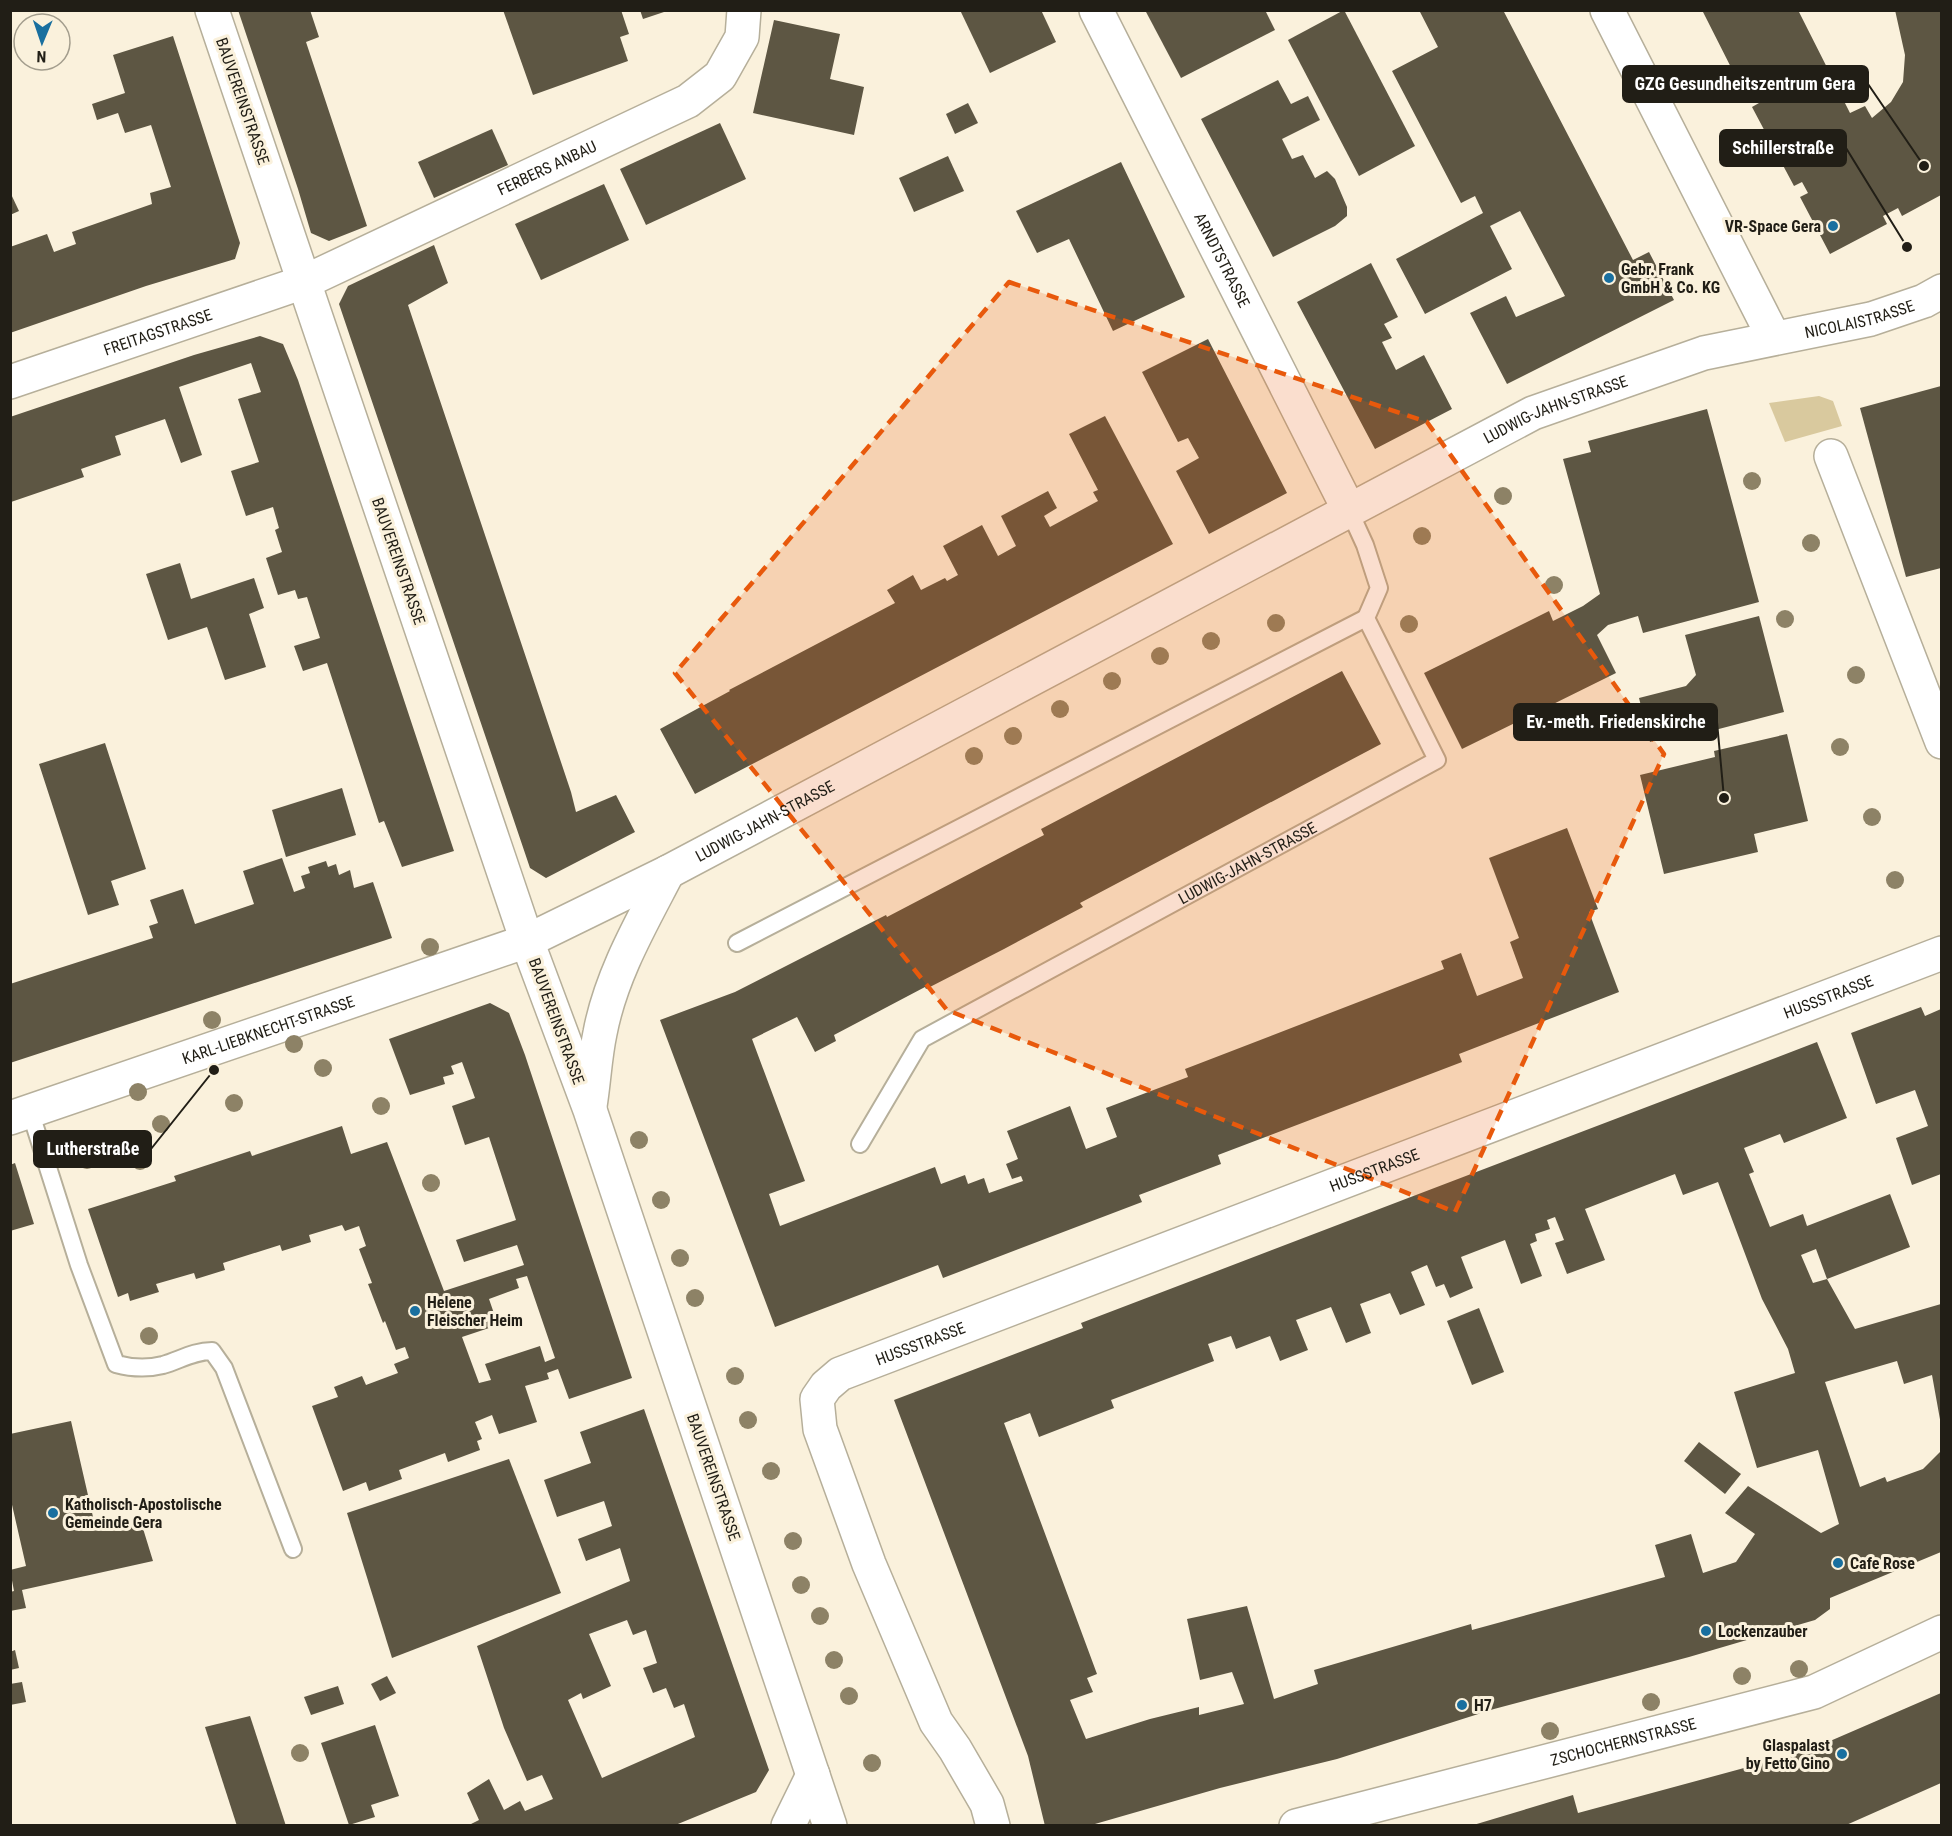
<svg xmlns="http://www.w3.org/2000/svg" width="1952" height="1836" viewBox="0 0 1952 1836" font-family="'Roboto Condensed',sans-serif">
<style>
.green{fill:#d9c99e}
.building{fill:#5d5643;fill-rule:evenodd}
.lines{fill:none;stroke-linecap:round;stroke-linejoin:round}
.lane-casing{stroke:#b6af9a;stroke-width:20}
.street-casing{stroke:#b6af9a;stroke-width:36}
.secondary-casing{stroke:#b6af9a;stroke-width:36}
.lane{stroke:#fff;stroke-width:16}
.street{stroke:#fff;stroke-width:33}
.secondary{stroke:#fff;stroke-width:33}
.tree{fill:#8d8266}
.marked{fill:#e8590c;fill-opacity:0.2;stroke:#e8590c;stroke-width:4.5;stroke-dasharray:12 8;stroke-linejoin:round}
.poi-dot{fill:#196f9f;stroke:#faf1dc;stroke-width:2}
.labels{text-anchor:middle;stroke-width:6;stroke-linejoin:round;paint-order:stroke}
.street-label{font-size:16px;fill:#211e16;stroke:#faf1dc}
.poi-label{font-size:16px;font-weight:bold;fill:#211e16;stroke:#faf1dc;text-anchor:start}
.leader{fill:none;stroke:#211e16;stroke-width:2}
.callout-dot{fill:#211e16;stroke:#faf1dc;stroke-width:2}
.callout{fill:#211e16;stroke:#211e16;stroke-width:2}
.callout-label{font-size:18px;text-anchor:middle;font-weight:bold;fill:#fff}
</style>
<rect width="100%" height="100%" fill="#faf1dc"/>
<!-- green -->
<polygon class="green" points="1819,396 1833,401 1842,426 1785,442 1769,403"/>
<!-- building -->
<g class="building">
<polygon points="238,10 310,10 319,37 306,42 367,226 329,241 311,233 298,189"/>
<polygon points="503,10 621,10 629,34 620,37 628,61 533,95"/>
<polygon points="640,10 667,10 667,11 643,19"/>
<polygon points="960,10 1041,10 1056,42 990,73"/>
<polygon points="1145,10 1265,10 1275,30 1181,78"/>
<polygon points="1344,10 1415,146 1359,176 1288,40"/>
<polygon points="1419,10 1503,10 1633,260 1649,252 1674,300 1507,384 1470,313 1506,296 1516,317 1565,296 1520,211 1490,226 1512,269 1425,314 1396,259 1483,213 1475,196 1461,203 1392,71 1438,47"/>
<polygon points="1702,10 1798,10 1850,113 1865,106 1872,118 1891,102 1903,82 1905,55 1895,10 1941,10 1941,195 1902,216 1898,208 1883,216 1887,224 1830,254 1800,197 1808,193 1802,182 1794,186 1752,107 1759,103 1752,91 1745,95"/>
<polygon points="774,20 840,34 830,79 864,87 854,135 753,113"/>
<polygon points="173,36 240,243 235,259 146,286 10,333 10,247 47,234 54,252 76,244 72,232 152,204 150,193 171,187 151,125 125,133 118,113 97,120 92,104 125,93 113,55"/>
<polygon points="1278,80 1291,104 1308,96 1320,120 1282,139 1292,159 1303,155 1315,178 1327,171 1335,179 1347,207 1347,216 1335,226 1273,257 1201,119"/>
<polygon points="968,103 978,123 955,134 946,114"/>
<polygon points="720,123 746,179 646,225 620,169"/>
<polygon points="492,129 508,165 434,198 418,162"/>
<polygon points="948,156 964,191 914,212 899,178"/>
<polygon points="1121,162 1185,297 1113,331 1069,239 1037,253 1016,211"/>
<polygon points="604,184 629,240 541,280 515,224"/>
<polygon points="10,192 19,211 10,215"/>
<polygon points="434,245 448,283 408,305 571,792 576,812 616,795 635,832 546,878 530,868 339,304 348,286"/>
<polygon points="1371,263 1398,317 1384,324 1392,338 1382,342 1396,370 1424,355 1452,409 1375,449 1297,302"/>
<polygon points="260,336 283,344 298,380 454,851 402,867 384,821 379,823 327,663 303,671 294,646 320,638 307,597 298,599 295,590 278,595 266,558 282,552 275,530 279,528 273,507 246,516 231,471 259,462 238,399 261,392 251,363 179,387 202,455 181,463 165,419 115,436 121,455 81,469 84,477 11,502 10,417 194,355"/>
<polygon points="1208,339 1287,493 1209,534 1176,471 1199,458 1188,438 1178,442 1142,372"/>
<polygon points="1941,386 1941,568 1906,577 1860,408"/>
<polygon points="1707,409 1759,602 1643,633 1638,616 1608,625 1597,635 1616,673 1462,749 1424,673 1549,611 1553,621 1583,606 1600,594 1563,459 1591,452 1588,441"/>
<polygon points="1105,416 1173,544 695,794 660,729 730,691 729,690 895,603 887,590 913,575 921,590 945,578 947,581 958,575 943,546 982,525 998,556 1016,546 1001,516 1048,491 1057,508 1044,516 1050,527 1098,501 1093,492 1098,490 1069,434"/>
<polygon points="180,563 191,599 254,578 264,608 249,614 266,667 225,680 207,627 168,640 146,574"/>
<polygon points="1759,616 1784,712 1715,730 1711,726 1650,742 1639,698 1686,686 1696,675 1685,635"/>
<polygon points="1342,671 1381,744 1080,903 1083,907 1004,949 926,989 925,987 834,1035 836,1041 815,1052 797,1017 752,1039 805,1181 769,1194 780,1226 935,1167 941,1184 965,1175 968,1184 984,1178 989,1193 1023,1181 1021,1176 1012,1179 1006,1164 1018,1159 1007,1131 1070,1106 1086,1149 1117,1137 1106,1108 1188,1077 1185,1069 1444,969 1441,961 1461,953 1477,996 1523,978 1510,942 1519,938 1489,858 1567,828 1598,909 1589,912 1619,992 1459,1054 1462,1062 1218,1155 1221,1164 1139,1195 1142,1202 943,1278 938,1265 775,1327 660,1020 735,992 886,915 887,917 1044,835 1041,829"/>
<polygon points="1787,734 1808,821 1754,834 1758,852 1664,874 1640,775 1715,757 1714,751"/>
<polygon points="105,743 146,869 111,881 119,905 88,915 39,764"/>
<polygon points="342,788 356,835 286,857 272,810"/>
<polygon points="282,858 294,892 305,888 301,876 310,873 308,867 326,861 328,867 336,864 339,875 350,870 354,888 373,882 392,938 10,1063 10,984 153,938 149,926 158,923 150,900 183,889 195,924 254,904 243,871"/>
<path d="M490 1003 509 1013 525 1055 632 1378 569 1399 558 1369 547 1373 549 1379 525 1386 537 1422 499 1434 492 1415 475 1422 482 1439 477 1441 480 1450 448 1462 445 1453 399 1470 402 1479 369 1491 366 1482 343 1491 312 1406 338 1397 334 1387 362 1376 366 1385 398 1373 394 1364 409 1358 405 1347 396 1350 385 1321 383 1323 368 1284 372 1283 359 1249 366 1246 359 1226 345 1231 342 1225 309 1235 311 1242 282 1251 280 1245 223 1263 225 1270 196 1279 194 1273 156 1284 159 1292 130 1301 128 1293 118 1297 88 1209 176 1181 174 1176 250 1151 252 1156 342 1126 351 1154 387 1142 444 1291 524 1265 517 1245 464 1262 456 1240 516 1220 489 1137 465 1145 452 1106 475 1098 462 1062 451 1066 454 1074 443 1077 445 1084 410 1095 389 1039ZM527 1276 555 1358 545 1362 540 1346 485 1364 491 1380 479 1383 462 1337 498 1325 489 1299 519 1288 516 1279Z"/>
<polygon points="1921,1007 1925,1016 1941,1009 1941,1174 1912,1185 1896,1138 1928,1126 1915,1090 1876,1104 1851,1033"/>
<path d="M1817 1042 1847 1118 1784 1143 1780 1134 1744 1148 1754 1172 1749 1174 1770 1227 1803 1214 1807 1226 1890 1194 1910 1247 1827 1279 1816 1249 1801 1255 1813 1283 1827 1279 1855 1329 1941 1304V1425L1932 1375 1904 1384 1897 1361 1825 1382 1860 1487 1885 1477 1887 1482 1923 1469 1941 1451V1552L1830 1598V1609L1815 1620 1689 1657 1494 1709 1337 1759 1220 1788 1088 1826H1045L1028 1756 894 1400 1083 1328 1081 1323ZM1675 1174 1683 1195 1718 1182 1762 1299 1788 1349 1795 1373 1734 1392 1757 1468 1818 1450 1839 1524 1821 1533 1748 1486 1725 1513 1755 1534 1736 1562 1703 1573 1691 1534 1655 1545 1665 1577 1472 1630 1471 1624 1314 1670 1318 1684 1274 1699 1247 1606 1187 1619 1200 1680 1232 1672 1244 1704 1199 1715V1707L1150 1719 1086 1739 1070 1700 1093 1692 1087 1678 1097 1674 1004 1423 1030 1413 1039 1437 1114 1408 1111 1400 1214 1361 1208 1344 1231 1336 1236 1349 1270 1336 1280 1361 1308 1350 1296 1320 1331 1307 1346 1343 1371 1333 1360 1304 1390 1293 1400 1315 1425 1305 1411 1272 1427 1265 1436 1287 1444 1284 1450 1298 1473 1288 1461 1257 1505 1240 1521 1284 1542 1276 1530 1244 1537 1241 1535 1234 1550 1229 1547 1220 1555 1217 1564 1240 1555 1243 1567 1274 1605 1260 1585 1209Z"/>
<polygon points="15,1163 34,1224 10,1231 10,1165"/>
<polygon points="1479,1308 1504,1372 1472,1385 1447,1321"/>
<path d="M644 1409 769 1770 756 1792 673 1826H467L479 1820 467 1793 489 1779 504 1810 520 1801 525 1811 553 1799 542 1775 527 1781 504 1728 477 1646 630 1581 620 1548 586 1561 578 1539 612 1526 604 1501 557 1517 544 1480 591 1463 580 1432ZM627 1620 633 1635 646 1630 657 1663 643 1668 653 1693 666 1688 674 1708 684 1704 695 1737 602 1778 568 1700 581 1693 583 1699 611 1686 589 1634Z"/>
<polygon points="71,1421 96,1530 141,1522 153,1561 22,1590 26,1608 10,1611 10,1592 14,1591 10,1570 26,1566 10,1496 10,1434"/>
<polygon points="1699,1442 1741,1474 1725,1494 1684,1461"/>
<polygon points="509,1459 561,1593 392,1658 347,1513"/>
<polygon points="15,1650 19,1668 10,1670 10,1652"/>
<polygon points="387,1676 396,1693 380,1701 371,1684"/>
<polygon points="22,1682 26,1702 10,1705 10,1684"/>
<polygon points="338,1686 344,1704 311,1715 304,1697"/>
<polygon points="1941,1693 1941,1783 1844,1826 1470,1826 1573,1795 1578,1813 1807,1751"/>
<polygon points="250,1716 286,1826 237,1826 205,1727"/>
<polygon points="375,1725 399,1796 371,1805 375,1817 349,1825 321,1743"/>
</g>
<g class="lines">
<defs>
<g id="lane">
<polyline points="737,943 1366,618"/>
<path d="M30 1111 79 1265 116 1364C131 1368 147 1369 163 1365 180 1360 194 1351 212 1351L224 1368 293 1549"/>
<path id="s1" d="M860 1144 922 1039 1437 760 1366 618 1379 588 1365 545 1349 510"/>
</g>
<g id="street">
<path id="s2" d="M1096 10 1349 510"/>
<polyline points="1607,10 1774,338"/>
<path id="s3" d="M10 382 304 282 688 101 720 76 742 37 744 10"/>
<polyline points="1831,456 1942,742"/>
<path id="s4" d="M10 1118 527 941 212 10"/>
<path id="s5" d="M993 1826 987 1804 955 1749 936 1722 869 1564 820 1429 817 1399 826 1386 840 1374 1942 953"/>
<path id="s6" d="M1296 1826 1814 1692 1942 1632"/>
</g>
<g id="secondary">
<path d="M590 1106C594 1081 595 1056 600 1033 611 975 641 924 668 872"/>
<polyline points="788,1826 813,1775"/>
<path id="s7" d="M830 1826 590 1110 527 941 668 872 1533 413 1704 353 1871 319 1924 301 1942 291"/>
</g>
</defs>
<!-- lane casing -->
<use href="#lane" class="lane-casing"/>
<!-- street casing -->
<use href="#street" class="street-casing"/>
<!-- secondary casing -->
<use href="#secondary" class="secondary-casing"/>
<!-- lane -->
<use href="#lane" class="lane"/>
<!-- street -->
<use href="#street" class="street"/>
<!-- secondary -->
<use href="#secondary" class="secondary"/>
</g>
<!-- trees -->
<g class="tree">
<circle cx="1752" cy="481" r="9"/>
<circle cx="1503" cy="496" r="9"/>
<circle cx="1422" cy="536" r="9"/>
<circle cx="1811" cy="543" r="9"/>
<circle cx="1554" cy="585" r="9"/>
<circle cx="1785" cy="619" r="9"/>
<circle cx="1276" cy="623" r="9"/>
<circle cx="1409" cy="624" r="9"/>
<circle cx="1211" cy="641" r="9"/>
<circle cx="1160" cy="656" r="9"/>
<circle cx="1856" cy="675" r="9"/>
<circle cx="1112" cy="681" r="9"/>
<circle cx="1060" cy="709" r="9"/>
<circle cx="1013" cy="736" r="9"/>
<circle cx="1840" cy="747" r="9"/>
<circle cx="974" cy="756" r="9"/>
<circle cx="1872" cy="817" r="9"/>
<circle cx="1895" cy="880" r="9"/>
<circle cx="430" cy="947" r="9"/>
<circle cx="212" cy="1020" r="9"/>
<circle cx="294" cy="1044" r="9"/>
<circle cx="323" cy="1068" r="9"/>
<circle cx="138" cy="1092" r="9"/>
<circle cx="234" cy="1103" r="9"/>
<circle cx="381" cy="1106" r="9"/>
<circle cx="161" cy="1124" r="9"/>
<circle cx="639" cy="1140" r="9"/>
<circle cx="87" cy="1160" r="9"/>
<circle cx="140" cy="1161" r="9"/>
<circle cx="431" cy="1183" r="9"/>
<circle cx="661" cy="1200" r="9"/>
<circle cx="680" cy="1258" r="9"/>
<circle cx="695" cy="1298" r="9"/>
<circle cx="149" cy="1336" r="9"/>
<circle cx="735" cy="1376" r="9"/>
<circle cx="748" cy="1420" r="9"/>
<circle cx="771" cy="1471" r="9"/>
<circle cx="793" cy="1541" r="9"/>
<circle cx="801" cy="1585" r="9"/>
<circle cx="820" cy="1616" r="9"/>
<circle cx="834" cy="1660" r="9"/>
<circle cx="1799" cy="1669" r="9"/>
<circle cx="1742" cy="1676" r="9"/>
<circle cx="849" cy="1696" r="9"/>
<circle cx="1651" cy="1702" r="9"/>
<circle cx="1550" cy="1731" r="9"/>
<circle cx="300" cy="1753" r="9"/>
<circle cx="872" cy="1763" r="9"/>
</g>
<!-- marked area -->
<path class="marked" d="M1009 282 1427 422 1664 754 1455 1212 947 1010 675 673Z"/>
<!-- markers -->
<g class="poi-dot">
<circle cx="1833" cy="226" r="6"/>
<circle cx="1609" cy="278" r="6"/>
<circle cx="415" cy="1311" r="6"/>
<circle cx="53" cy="1513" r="6"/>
<circle cx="1838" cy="1563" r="6"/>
<circle cx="1706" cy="1631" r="6"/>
<circle cx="1462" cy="1705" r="6"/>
<circle cx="1842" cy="1754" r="6"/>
</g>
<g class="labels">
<!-- street labels -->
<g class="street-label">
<text transform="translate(243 101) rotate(71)" y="6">BAUVEREINSTRASSE</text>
<text dy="6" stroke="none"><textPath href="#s3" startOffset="579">FERBERS ANBAU</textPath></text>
<text dy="6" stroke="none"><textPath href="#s2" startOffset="280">ARNDTSTRASSE</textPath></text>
<text dy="6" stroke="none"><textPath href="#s7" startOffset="2412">NICOLAISTRASSE</textPath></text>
<text dy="6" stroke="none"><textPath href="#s3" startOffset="156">FREITAGSTRASSE</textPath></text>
<text dy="6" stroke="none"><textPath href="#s7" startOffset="2094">LUDWIG-JAHN-STRASSE</textPath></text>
<text transform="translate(399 561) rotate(71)" y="6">BAUVEREINSTRASSE</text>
<text dy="6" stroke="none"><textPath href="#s7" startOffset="1202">LUDWIG-JAHN-STRASSE</textPath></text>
<text dy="6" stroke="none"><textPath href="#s1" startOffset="492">LUDWIG-JAHN-STRASSE</textPath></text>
<text dy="6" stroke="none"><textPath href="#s5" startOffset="1557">HUSSSTRASSE</textPath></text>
<text transform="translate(557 1021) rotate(70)" y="6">BAUVEREINSTRASSE</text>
<text dy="6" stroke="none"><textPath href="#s4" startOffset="273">KARL-LIEBKNECHT-STRASSE</textPath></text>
<text dy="6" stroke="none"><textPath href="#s5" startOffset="1071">HUSSSTRASSE</textPath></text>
<text dy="6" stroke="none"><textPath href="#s5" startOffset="585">HUSSSTRASSE</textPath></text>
<text transform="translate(714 1477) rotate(71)" y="6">BAUVEREINSTRASSE</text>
<text dy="6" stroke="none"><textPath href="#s6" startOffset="338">ZSCHOCHERNSTRASSE</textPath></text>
</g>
<!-- poi labels -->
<g class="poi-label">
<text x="1821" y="232" text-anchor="end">VR-Space Gera</text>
<text x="1621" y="275">Gebr. Frank<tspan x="1621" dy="18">GmbH &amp; Co. KG</tspan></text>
<text x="427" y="1308">Helene<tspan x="427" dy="18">Fleischer Heim</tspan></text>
<text x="65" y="1510">Katholisch-Apostolische<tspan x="65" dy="18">Gemeinde Gera</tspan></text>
<text x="1850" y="1569">Cafe Rose</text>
<text x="1718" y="1637">Lockenzauber</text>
<text x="1474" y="1711">H7</text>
<text x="1830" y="1751" text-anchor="end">Glaspalast<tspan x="1830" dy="18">by Fetto Gino</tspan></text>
</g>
</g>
<!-- callouts -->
<path class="leader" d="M1924 166L1868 84M1907 247L1846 148M1724 798L1717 722M214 1070L151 1149"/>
<g class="callout-dot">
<circle cx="1924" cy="166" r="6"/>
<circle cx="1907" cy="247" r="6"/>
<circle cx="1724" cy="798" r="6"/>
<circle cx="214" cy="1070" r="6"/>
</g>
<g class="callout">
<rect x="1623" y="66" width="245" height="36" rx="6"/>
<rect x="1720" y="130" width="126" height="36" rx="6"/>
<rect x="1514" y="704" width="203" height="36" rx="6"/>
<rect x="34" y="1131" width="117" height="36" rx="6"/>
</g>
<g class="callout-label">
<text x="1745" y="90">GZG Gesundheitszentrum Gera</text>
<text x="1783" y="154">Schillerstraße</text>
<text x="1616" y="728">Ev.-meth. Friedenskirche</text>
<text x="93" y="1155">Lutherstraße</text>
</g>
<!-- border -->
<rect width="1952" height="1836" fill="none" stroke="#211e16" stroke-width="24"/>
<!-- north arrow -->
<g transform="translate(42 42) rotate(182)"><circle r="28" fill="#faf1dc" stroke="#a39d8d" stroke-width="1.5"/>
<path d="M0-4.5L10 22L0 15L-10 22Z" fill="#196f9f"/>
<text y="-9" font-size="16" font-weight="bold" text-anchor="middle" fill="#211e16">N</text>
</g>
</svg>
